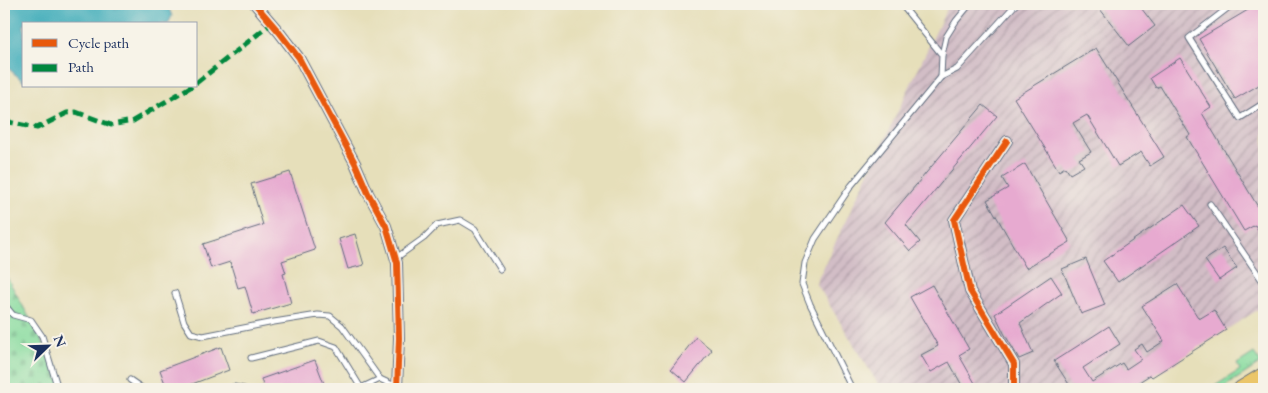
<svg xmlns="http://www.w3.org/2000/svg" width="1268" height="393" viewBox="0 0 1268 393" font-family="'EB Garamond',serif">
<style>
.industrial{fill:url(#industrial-furrows)}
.grass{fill:url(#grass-tufts);stroke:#50857e}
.cemetery{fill:url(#cemetery-stones);stroke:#50857e}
.water{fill:#3dacba;stroke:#2c6e8c}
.building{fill:#e7aad0}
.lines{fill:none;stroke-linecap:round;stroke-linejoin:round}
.lane-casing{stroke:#626d7e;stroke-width:7}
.street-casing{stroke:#626d7e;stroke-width:12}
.primary-casing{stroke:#626d7e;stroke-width:17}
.lane{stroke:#fff;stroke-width:5}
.street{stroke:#fff;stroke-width:10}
.primary{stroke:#ebc669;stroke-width:15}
.quiet{stroke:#00873e;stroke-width:5;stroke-dasharray:10 5;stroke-linecap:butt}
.cycleway-casing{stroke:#f7f3e8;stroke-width:9}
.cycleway{stroke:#e8590c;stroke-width:6}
</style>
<defs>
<pattern id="industrial-furrows" width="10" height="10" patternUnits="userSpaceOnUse" patternTransform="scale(1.25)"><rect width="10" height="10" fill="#d2bdc6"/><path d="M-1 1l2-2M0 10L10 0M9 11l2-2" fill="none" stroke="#aa9aa4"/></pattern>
<pattern id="grass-tufts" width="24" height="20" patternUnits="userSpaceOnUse" patternTransform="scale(1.25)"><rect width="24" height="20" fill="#86db9e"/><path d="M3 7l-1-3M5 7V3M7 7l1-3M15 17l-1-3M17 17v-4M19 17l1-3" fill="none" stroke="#73bc8a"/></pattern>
<pattern id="cemetery-stones" width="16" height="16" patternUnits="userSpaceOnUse" patternTransform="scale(1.25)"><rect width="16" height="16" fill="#86db9e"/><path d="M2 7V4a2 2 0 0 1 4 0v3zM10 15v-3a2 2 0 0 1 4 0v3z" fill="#73bc8a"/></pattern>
</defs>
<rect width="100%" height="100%" fill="#f7f3e8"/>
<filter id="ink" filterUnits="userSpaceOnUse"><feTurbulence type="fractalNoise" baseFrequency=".02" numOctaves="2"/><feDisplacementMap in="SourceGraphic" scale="10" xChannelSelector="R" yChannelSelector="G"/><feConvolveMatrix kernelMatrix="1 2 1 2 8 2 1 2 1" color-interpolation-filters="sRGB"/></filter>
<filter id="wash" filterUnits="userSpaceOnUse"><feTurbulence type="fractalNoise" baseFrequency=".0096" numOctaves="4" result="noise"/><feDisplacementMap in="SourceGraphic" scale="20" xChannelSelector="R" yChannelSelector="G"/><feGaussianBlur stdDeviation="1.12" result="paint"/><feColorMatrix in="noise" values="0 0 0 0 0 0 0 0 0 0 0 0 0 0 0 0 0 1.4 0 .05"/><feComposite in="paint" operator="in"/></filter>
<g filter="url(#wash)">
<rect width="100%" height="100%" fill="#e6dfba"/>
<!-- industrial -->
<polygon class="industrial" points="949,4 1264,4 1264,306 1133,389 881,389 816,283"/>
<!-- grass -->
<polygon class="grass" points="1254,353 1261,363 1221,389 1210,389 1240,370 1237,364"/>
<!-- cemetery -->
<polygon class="cemetery" points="4,272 69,389 4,389"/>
<!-- water -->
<polygon class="water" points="4,4 112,4 115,9 122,4 167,4 172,16 168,24 24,24 24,82 9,69 4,56"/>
<g id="blocks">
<!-- building -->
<g class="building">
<polygon points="1096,4 1138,4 1155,26 1129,46"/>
<polygon points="1258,4 1264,4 1264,82 1235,99 1199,39"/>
<polygon points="1096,48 1164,157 1150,166 1141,152 1118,166 1087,115 1073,123 1091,152 1079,159 1084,166 1070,174 1065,167 1059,171 1014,98"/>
<polygon points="1180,58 1211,107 1202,113 1264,217 1264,240 1255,225 1244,231 1187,137 1190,135 1160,86 1156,88 1150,78"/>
<polygon points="983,105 997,116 906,225 920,242 910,251 885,222"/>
<polygon points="1025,164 1070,242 1026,268 987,200 1008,188 1002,178"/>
<polygon points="290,172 315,250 282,261 286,273 283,274 291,303 253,314 245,286 238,288 230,262 211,268 203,244 263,225 251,184"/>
<polygon points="1184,205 1199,226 1118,282 1103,261"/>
<polygon points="355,234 364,265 348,269 339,239"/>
<polygon points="1223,248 1237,268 1219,280 1205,260"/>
<polygon points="1086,259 1105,305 1081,314 1062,269"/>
<polygon points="1051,276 1062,293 1020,323 1033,353 1019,359 1004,333 995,314"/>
<polygon points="1177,284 1199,319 1214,310 1226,330 1152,377 1150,375 1128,389 1072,389 1054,361 1109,326 1120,344 1083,368 1092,382 1122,363 1126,369 1141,359 1134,349 1142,344 1147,352 1164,341 1142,306"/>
<polygon points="932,285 969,349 959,355 976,385 968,389 964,389 949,362 931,372 921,355 938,346 910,297"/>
<polygon points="696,337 712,350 686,382 671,369"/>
<polygon points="221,347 229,370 179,389 167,389 160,370"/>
<polygon points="315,360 326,389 264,389 261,379"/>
</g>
</g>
</g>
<g filter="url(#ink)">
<use href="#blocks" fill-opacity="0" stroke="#626d7e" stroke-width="1"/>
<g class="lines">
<defs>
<g id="lane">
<polyline points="901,4 942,55 941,77"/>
<polyline points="1233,4 1189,38 1240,118 1264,103"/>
<polyline points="942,55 946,37 956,21 970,4"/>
<polyline points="1210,204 1264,283"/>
<polyline points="396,258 424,238 437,225 460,220 475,229 500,269"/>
<polyline points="175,293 184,322 191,333 203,336 274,322 318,315 330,316 342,326 380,379"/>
<polyline points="4,304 13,315 31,320 42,336 58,389"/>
<polyline points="251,358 319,341 336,347 361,388 380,379 397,387"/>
<polyline points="130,380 143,389"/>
<polyline points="226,389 234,387 244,389"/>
<polyline points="852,389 810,304 802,284 805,263 815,239 851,186 941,77 957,69 1016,4"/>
</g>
<g id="street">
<polyline points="255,4 279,32 299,58 355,163 368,193 386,226 397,263 399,338 397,389"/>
<polyline points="1007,141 954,220 970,291 1014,364 1014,389"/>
</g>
<polyline id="primary" points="1241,389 1264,375"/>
</defs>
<!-- lane casing -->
<use href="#lane" class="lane-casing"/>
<!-- street casing -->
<use href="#street" class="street-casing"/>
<!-- primary casing -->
<use href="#primary" class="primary-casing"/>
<!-- lane -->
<use href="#lane" class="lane"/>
<!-- street -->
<use href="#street" class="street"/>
<!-- primary -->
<use href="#primary" class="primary"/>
<!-- quiet -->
<g class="quiet">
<polyline points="196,83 272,23"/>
<polyline points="4,121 37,128 67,113 76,112 111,125 133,121 192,86"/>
</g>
<defs>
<g id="cycleway">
<polyline points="255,4 279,32 299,58 355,163 368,193 386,226 397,263 399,338 397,389"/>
<polyline points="1007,141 954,220 970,291 1014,364 1014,389"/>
</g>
</defs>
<!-- cycleway casing -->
<use href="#cycleway" class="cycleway-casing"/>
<!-- cycleway -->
<use href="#cycleway" class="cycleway"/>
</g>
</g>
<!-- margin -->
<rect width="1268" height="393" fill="none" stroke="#f7f3e8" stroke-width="20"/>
<!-- legend -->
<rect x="22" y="22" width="175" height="65" fill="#f7f3e8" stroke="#9fa5b1"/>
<rect x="32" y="39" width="25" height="8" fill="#e8590c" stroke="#9fa5b1"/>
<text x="68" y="48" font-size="15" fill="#1b2f5e">Cycle path</text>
<rect x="32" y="64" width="25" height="8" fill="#00873e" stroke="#9fa5b1"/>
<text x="68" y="72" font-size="15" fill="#1b2f5e">Path</text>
<!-- north arrow -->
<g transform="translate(48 346) rotate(67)" stroke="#f7f3e8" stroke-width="4" paint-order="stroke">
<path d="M0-4L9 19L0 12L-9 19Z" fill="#1b2f5e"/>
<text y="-8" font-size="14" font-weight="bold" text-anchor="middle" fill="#1b2f5e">N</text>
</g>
</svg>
